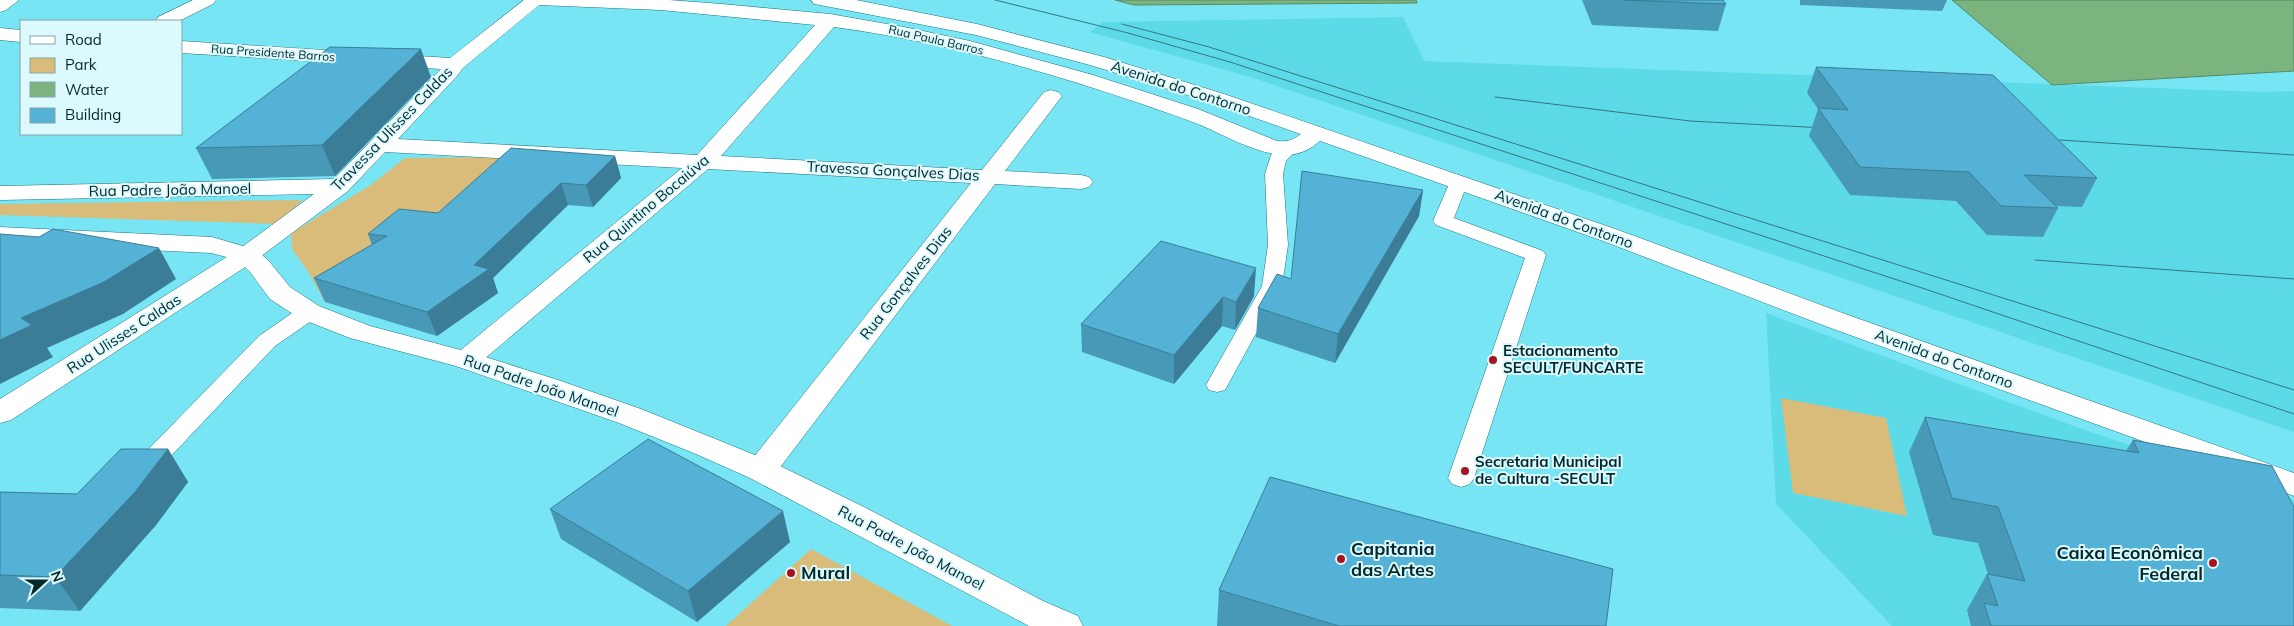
<svg xmlns="http://www.w3.org/2000/svg" width="2294" height="626" viewBox="0 0 2294 626" font-family="Mulish,sans-serif">
<style>
.built{fill:#5ddae8}
.green{fill:#d9bb7a}
.water{fill:#7bb47e;stroke:#578a66}
.lines{fill:none;stroke-linecap:round;stroke-linejoin:round}
.service-casing{stroke:#1c7881;stroke-width:1}
.minor-casing{stroke:#1c7881;stroke-width:1}
.tertiary-casing{stroke:#1c7881;stroke-width:1}
.secondary-casing{stroke:#1c7881;stroke-width:1}
.service{fill:#fff;fill-rule:evenodd}
.minor{fill:#fff;fill-rule:evenodd}
.tertiary{fill:#fff;fill-rule:evenodd}
.secondary{fill:#fff;fill-rule:evenodd}
.tram{stroke:#347780;stroke-width:1}
.wall{fill:#4899b8}
.shaded-wall{fill:#3b7d96}
.building{fill:#54b2d6;stroke:#3b7d96}
.poi-dot{fill:#a8121c;stroke:#dcf9fd;stroke-width:2}
.labels{text-anchor:middle;stroke-width:4;stroke-linejoin:round;paint-order:stroke}
.far-street-label{font-size:12px;fill:#04292d;stroke:#dcf9fd}
.street-label{font-size:15px;fill:#04292d;stroke:#dcf9fd}
.poi-label{font-size:15px;font-weight:bold;fill:#04292d;stroke:#dcf9fd;text-anchor:start}
.near-poi-label{font-size:18px;font-weight:bold;fill:#04292d;stroke:#dcf9fd;text-anchor:start}
</style>
<rect width="100%" height="100%" fill="#77e5f3"/>
<!-- built -->
<g class="built">
<polygon points="1403,17 1424,61 2263,92 2294,91 2294,432 1254,78 1090,32 1103,22"/>
<polygon points="1766,313 2082,429 2294,500 2294,626 2043,626 1967,611 1971,626 1892,626 1776,504"/>
</g>
<!-- green -->
<g class="green">
<polygon points="511,157 390,263 325,302 309,273 292,249 291,233 371,185 405,158"/>
<polygon points="303,200 276,224 0,215 0,204"/>
<polygon points="1781,398 1886,418 1907,516 1793,493"/>
<polygon points="811,549 952,626 726,626"/>
</g>
<!-- water -->
<g class="water">
<polygon points="1115,0 1416,0 1417,3 1134,5"/>
<polygon points="1952,0 2294,0 2294,71 2052,85"/>
</g>
<g class="lines">
<defs>
<g id="service">
<polygon points="1288,144 1294,145 1297,149 1286,161 1283,174 1288,245 1282,286 1225,390 1217,392 1209,390 1206,385 1262,286 1268,245 1265,174 1271,155 1282,145"/>
<polygon points="1459,177 1465,178 1468,182 1454,218 1543,251 1546,255 1474,478 1470,484 1461,487 1452,484 1448,478 1525,258 1436,225 1433,221 1450,182 1453,178"/>
<polygon points="309,306 317,307 320,312 317,317 275,346 154,474 145,477 136,474 133,468 136,462 259,336 301,307"/>
</g>
<g id="minor">
<polygon points="0,0 19,0 6,10 0,12"/>
<polygon points="193,0 216,0 213,4 179,21 156,21 158,17"/>
<path d="M524 0H669L722 4 830 14 904 27 970 41 1093 75 1198 109 1277 141C1302 144 1302 123 1323 128L1326 133C1316 148 1300 156 1281 155 1254 152 1227 137 1203 126 1183 118 1162 111 1142 104 1042 70 939 41 834 27L721 156 982 170 1044 92 1051 90 1058 92 1062 96 1005 171 1081 175 1089 177 1093 182 1089 187 1081 189 995 184 772 478 761 481 750 478 745 470 750 462 971 183 708 169 476 366 466 369 456 366 452 360 456 354 682 168 385 152 348 191 256 260 247 263 238 260 234 255 238 250 314 194 0 200V186L334 179 441 69 181 53V41L450 58ZM539 5 661 10 815 25 697 155 398 139 457 76 463 68Z"/>
<polygon points="0,28 21,30 21,42 0,40"/>
</g>
<polygon id="tertiary" points="247,247 256,250 260,255 256,260 11,420 0,423 0,399 238,250"/>
<g id="secondary">
<polygon points="811,0 856,0 977,24 1104,57 1224,94 1621,231 1848,315 2294,473 2294,496 1828,327 1603,241 1210,102 1090,65 976,35 820,5 814,4"/>
<polygon points="0,227 212,237 256,250 268,260 290,287 319,306 370,326 476,354 558,380 641,409 718,440 772,462 864,507 1043,601 1078,616 1083,626 1029,626 750,478 696,454 619,423 536,394 456,366 350,338 299,318 270,299 250,272 238,260 211,253 0,243"/>
</g>
</defs>
<!-- service casing -->
<use href="#service" class="service-casing"/>
<!-- minor casing -->
<use href="#minor" class="minor-casing"/>
<!-- tertiary casing -->
<use href="#tertiary" class="tertiary-casing"/>
<!-- secondary casing -->
<use href="#secondary" class="secondary-casing"/>
<!-- service -->
<use href="#service" class="service"/>
<!-- minor -->
<use href="#minor" class="minor"/>
<!-- tertiary -->
<use href="#tertiary" class="tertiary"/>
<!-- secondary -->
<use href="#secondary" class="secondary"/>
<!-- tram -->
<g class="tram">
<polyline points="995,0 1128,33 1230,62 1925,289 2294,414"/>
<polyline points="1122,24 1209,47 2294,390"/>
<polyline points="1495,97 1690,121 1825,128"/>
<polyline points="2044,139 2294,155"/>
<polyline points="2035,260 2294,279"/>
</g>
</g>
<!-- wall -->
<g class="wall">
<polygon points="1582,0 1723,0 1726,4 1718,31 1592,25"/>
<polygon points="1800,0 1947,0 1942,11 1800,5"/>
<polygon points="1816,67 2097,178 2082,207 2056,206 2058,208 2043,237 1987,235 1956,201 1850,195 1809,136 1818,109 1807,93"/>
<polygon points="431,77 335,176 212,179 196,148"/>
<polygon points="615,156 621,178 593,207 568,205 493,278 498,293 437,336 325,302 314,278 372,245 368,234 438,213"/>
<polygon points="1423,190 1419,216 1335,363 1256,337 1258,308 1291,279"/>
<polygon points="1161,241 1254,296 1235,330 1222,326 1174,384 1082,352 1081,324"/>
<polygon points="1925,417 2126,451 2133,440 2294,626 1971,626 1967,610 1987,574 1988,574 1978,543 1933,535 1909,452"/>
<polygon points="168,449 188,482 156,525 80,611 0,608 0,492 77,494"/>
<polygon points="550,509 790,542 697,622 561,539"/>
<polygon points="1219,590 1606,626 1217,626"/>
</g>
<!-- shaded-wall -->
<g class="shaded-wall">
<polygon points="421,49 431,77 335,176 322,145"/>
<polygon points="615,156 621,178 593,207 586,185"/>
<polygon points="561,183 568,205 493,278 498,293 437,336 427,312 474,265"/>
<polygon points="1423,190 1419,216 1335,363 1338,334"/>
<polygon points="159,248 176,279 123,314 47,348 53,357 0,384 0,340 21,318"/>
<polygon points="1256,268 1254,296 1235,330 1236,302"/>
<polygon points="1223,297 1222,326 1174,384 1174,355"/>
<polygon points="168,449 188,482 156,525 80,611 55,577"/>
<polygon points="783,511 790,542 697,622 688,591"/>
</g>
<!-- building -->
<g class="building">
<polygon points="1623,0 1723,0 1726,4"/>
<polygon points="330,47 421,49 322,145 196,148"/>
<polygon points="1816,67 1993,75 2097,178 2024,175 2058,208 2001,206 1969,172 1860,167 1818,108 1848,110"/>
<polygon points="511,148 615,156 586,185 561,183 474,265 489,269 427,312 314,278 387,236 368,234 399,209 438,213"/>
<polygon points="1302,171 1423,190 1338,334 1258,308 1277,274 1291,279"/>
<polygon points="53,229 159,248 104,282 21,318 32,325 0,340 0,234 39,237"/>
<polygon points="1161,241 1256,268 1236,302 1223,297 1174,355 1081,324"/>
<polygon points="1925,417 2139,453 2133,440 2272,466 2294,507 2294,626 1991,626 1984,603 1998,606 1987,574 2025,581 1998,507 1952,498"/>
<polygon points="648,439 783,511 688,591 550,509"/>
<polygon points="121,449 168,449 135,492 55,577 0,575 0,492 77,494"/>
<polygon points="1270,477 1613,569 1606,626 1339,626 1219,590"/>
</g>
<!-- markers -->
<g class="poi-dot">
<circle cx="1493" cy="360" r="5"/>
<circle cx="1465" cy="471" r="5"/>
<circle cx="1341" cy="559" r="5"/>
<circle cx="2213" cy="563" r="5"/>
<circle cx="791" cy="573" r="5"/>
</g>
<g class="labels">
<!-- far-street labels -->
<g class="far-street-label">
<text transform="translate(936 40) rotate(13)" y="4">Rua Paula Barros</text>
<text transform="translate(273 53) rotate(4)" y="4">Rua Presidente Barros</text>
</g>
<!-- street labels -->
<g class="street-label">
<text transform="translate(1181 88) rotate(18)" y="5">Avenida do Contorno</text>
<text transform="translate(392 129) rotate(-46)" y="5">Travessa Ulisses Caldas</text>
<text transform="translate(893 171) rotate(3)" y="5">Travessa Gonçalves Dias</text>
<text transform="translate(170 190) rotate(-1)" y="5">Rua Padre João Manoel</text>
<text transform="translate(646 209) rotate(-40)" y="5">Rua Quintino Bocaiúva</text>
<text transform="translate(1564 219) rotate(20)" y="5">Avenida do Contorno</text>
<text transform="translate(906 283) rotate(-52)" y="5">Rua Gonçalves Dias</text>
<text transform="translate(124 334) rotate(-33)" y="5">Rua Ulisses Caldas</text>
<text transform="translate(1944 359) rotate(20)" y="5">Avenida do Contorno</text>
<text transform="translate(541 386) rotate(19)" y="5">Rua Padre João Manoel</text>
<text transform="translate(911 548) rotate(28)" y="5">Rua Padre João Manoel</text>
</g>
<!-- poi labels -->
<g class="poi-label">
<text x="1503" y="356">Estacionamento<tspan x="1503" dy="17">SECULT/FUNCARTE</tspan></text>
<text x="1475" y="467">Secretaria Municipal<tspan x="1475" dy="17">de Cultura -SECULT</tspan></text>
</g>
<!-- near-poi labels -->
<g class="near-poi-label">
<text x="1351" y="555">Capitania<tspan x="1351" dy="21">das Artes</tspan></text>
<text x="2203" y="559" text-anchor="end">Caixa Econômica<tspan x="2203" dy="21">Federal</tspan></text>
<text x="801" y="579">Mural</text>
</g>
</g>
<!-- legend -->
<rect x="20" y="20" width="162" height="115" fill="#dcf9fd" stroke="#86a6aa"/>
<rect x="30" y="36" width="25" height="8" fill="#ffffff" stroke="#86a6aa"/>
<text x="65" y="45" font-size="15" fill="#04292d">Road</text>
<rect x="30" y="58" width="25" height="15" fill="#d9bb7a" stroke="#86a6aa"/>
<text x="65" y="70" font-size="15" fill="#04292d">Park</text>
<rect x="30" y="82" width="25" height="15" fill="#7bb47e" stroke="#86a6aa"/>
<text x="65" y="95" font-size="15" fill="#04292d">Water</text>
<rect x="30" y="108" width="25" height="15" fill="#54b2d6" stroke="#86a6aa"/>
<text x="65" y="120" font-size="15" fill="#04292d">Building</text>
<!-- north arrow -->
<g transform="translate(45 581) rotate(69)" stroke="#dcf9fd" stroke-width="4" paint-order="stroke">
<path d="M0-4L9 19L0 12L-9 19Z" fill="#04292d"/>
<text y="-8" font-size="14" font-weight="bold" text-anchor="middle" fill="#04292d">N</text>
</g>
</svg>
